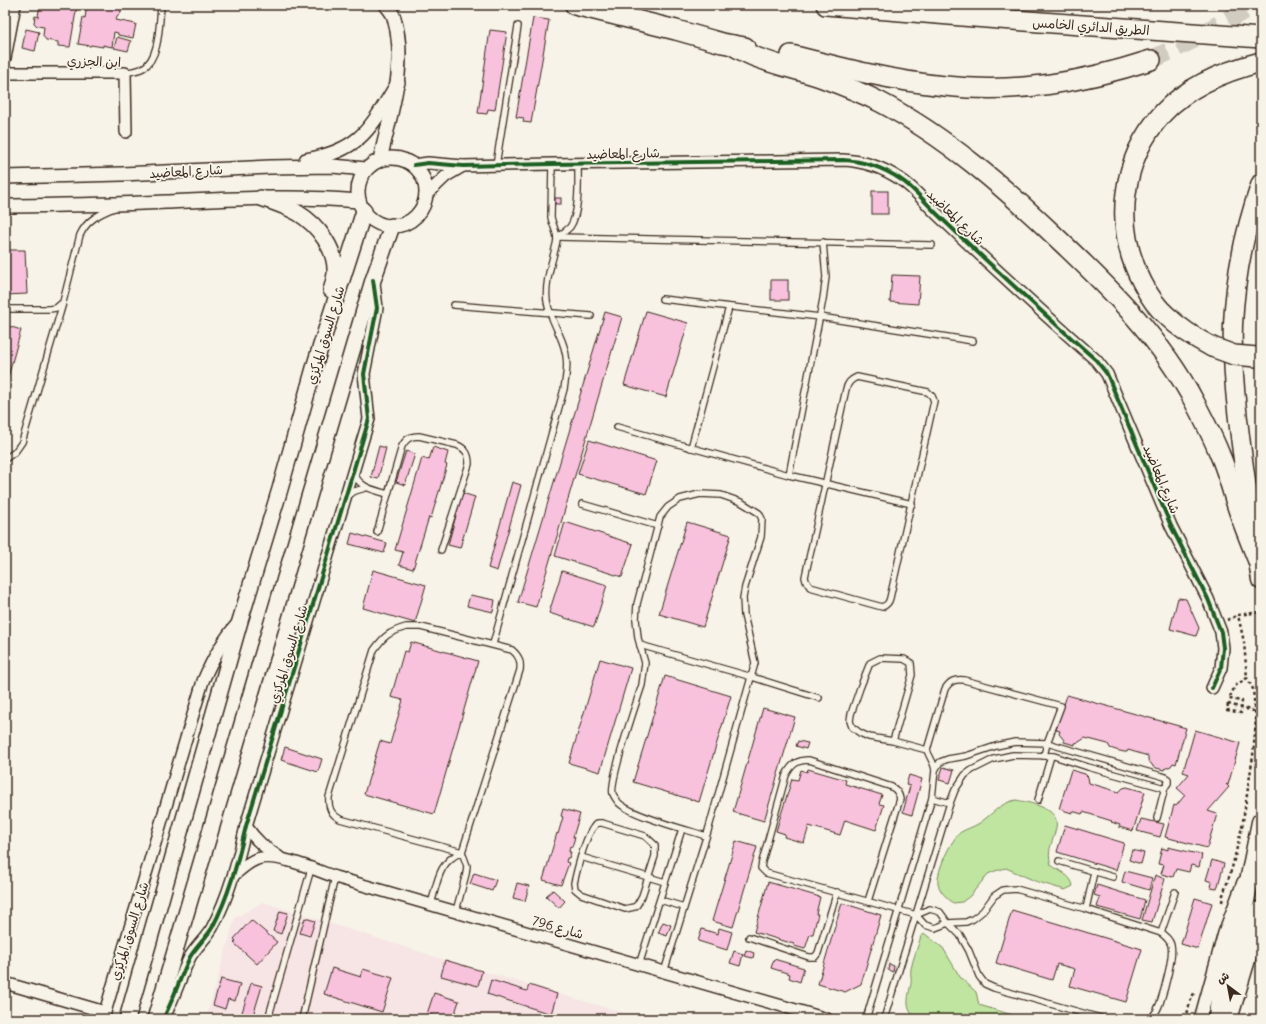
<svg xmlns="http://www.w3.org/2000/svg" width="1266" height="1024" viewBox="0 0 1266 1024" font-family="Delius,'Playpen Sans Arabic',sans-serif">
<style>
.built{fill:#f7e4e5}
.green{fill:#bfe5a0;stroke:#7d885f}
.building{fill:#f8c2dd;stroke:#3b2a1e}
.lines{fill:none;stroke-linecap:round;stroke-linejoin:round}
.motorway-tunnel{stroke:#d1cbc0;stroke-width:19;stroke-dasharray:19 10;stroke-linecap:butt}
.service-casing{stroke:#3b2a1e;stroke-width:8}
.minor-casing{stroke:#3b2a1e;stroke-width:14}
.tertiary-casing{stroke:#3b2a1e;stroke-width:16}
.secondary-casing{stroke:#3b2a1e;stroke-width:18}
.trunk-casing{stroke:#3b2a1e;stroke-width:21}
.motorway-casing{stroke:#3b2a1e;stroke-width:22}
.path{stroke:#3b2a1e;stroke-width:2.5;stroke-dasharray:3 3;stroke-linecap:butt}
.service{stroke:#f7f3e8;stroke-width:5.5}
.minor{stroke:#f7f3e8;stroke-width:11}
.tertiary{stroke:#f7f3e8;stroke-width:13}
.secondary{stroke:#f7f3e8;stroke-width:15}
.trunk{stroke:#f7f3e8;stroke-width:18}
.motorway{stroke:#f7f3e8;stroke-width:19}
.motorway-bridge-casing{stroke:#3b2a1e;stroke-width:22;stroke-linecap:butt}
.path-bridge{stroke:#3b2a1e;stroke-width:2.5;stroke-dasharray:3 3;stroke-linecap:butt}
.motorway-bridge{stroke:#f7f3e8;stroke-width:19}
.cycleway-casing{stroke:#f7f3e8;stroke-width:6}
.cycleway{stroke:#1b5e20;stroke-width:4}
.labels{text-anchor:middle;stroke-width:3.5;stroke-linejoin:round;paint-order:stroke}
.street-label{font-size:13px;fill:#3b2a1e;stroke:#f7f3e8}
</style>
<rect width="100%" height="100%" fill="#f7f3e8"/>
<filter id="ink" filterUnits="userSpaceOnUse"><feTurbulence type="fractalNoise" baseFrequency=".025" numOctaves="2"/><feDisplacementMap in="SourceGraphic" scale="8" xChannelSelector="R" yChannelSelector="G"/><feConvolveMatrix kernelMatrix="1 2 1 2 8 2 1 2 1" color-interpolation-filters="sRGB"/></filter>
<g filter="url(#ink)">
<!-- built -->
<polygon class="built" points="263,902 445,960 644,1019 206,1019 235,918"/>
<!-- green -->
<g class="green">
<path d="M1016 800C1027 802 1053 807 1056 820 1057 823 1056 829 1055 832 1051 847 1047 850 1051 865 1059 871 1072 876 1073 886L1065 890 1035 881 1006 868 995 871 988 874 970 896 962 902 953 903C947 898 940 892 938 884 936 872 951 839 961 832 966 829 973 827 978 824 991 816 999 803 1016 800Z"/>
<path d="M925 934 943 948 960 977 976 992 979 1005 1026 1019H920C903 1013 908 997 911 984 912 979 910 974 911 969 913 958 918 947 921 936Z"/>
</g>
<!-- building -->
<g class="building">
<polygon points="42,5 77,5 70,47 58,46 58,42 46,40 43,36 44,27 37,26 34,23 35,16 38,17 39,10 42,8"/>
<polygon points="87,5 119,5 121,9 121,12 117,16 116,20 136,24 133,38 118,35 118,33 114,32 112,47 103,45 103,47 91,45 91,46 78,44 83,17 85,18"/>
<polygon points="533,18 549,20 531,123 523,122 524,118 516,117"/>
<polygon points="26,29 39,32 35,51 22,48"/>
<polygon points="490,30 507,32 495,110 488,109 487,114 478,113"/>
<polygon points="117,37 131,41 128,51 114,48"/>
<rect x="872" y="191" width="16" height="23"/>
<rect x="555" y="198" width="6" height="6"/>
<polygon points="5,250 25,250 27,294 5,295"/>
<polygon points="892,275 920,276 918,304 890,302"/>
<rect x="771" y="280" width="17" height="20"/>
<polygon points="646,311 688,323 666,397 624,385"/>
<polygon points="605,312 622,317 536,607 518,602"/>
<polygon points="5,325 21,330 5,388"/>
<polygon points="589,440 657,461 646,494 578,474"/>
<polygon points="379,446 386,448 378,479 371,477"/>
<polygon points="433,447 448,452 445,464 447,465 431,518 429,517 413,569 399,565 403,552 395,550 422,458 429,460"/>
<polygon points="406,451 415,454 405,485 396,482"/>
<polygon points="512,482 521,485 497,571 488,568"/>
<polygon points="462,493 475,497 460,548 448,545"/>
<polygon points="565,522 633,544 622,577 555,556"/>
<polygon points="687,522 731,535 703,627 659,614"/>
<polygon points="352,533 387,543 384,553 349,544"/>
<polygon points="373,570 426,585 415,623 363,608"/>
<polygon points="562,571 607,585 594,627 549,613"/>
<polygon points="470,595 495,600 493,612 467,606"/>
<polygon points="1178,598 1186,599 1199,628 1196,636 1170,629"/>
<polygon points="411,642 478,661 434,814 364,794 380,741 390,744 403,700 391,697 404,651 408,652"/>
<polygon points="600,659 631,668 600,772 569,763"/>
<polygon points="665,676 731,696 699,802 633,782"/>
<polygon points="1067,695 1186,728 1176,764 1173,763 1171,766 1164,769 1164,770 1153,767 1153,766 1148,760 1148,756 1128,750 1127,752 1124,752 1116,750 1110,748 1108,744 1085,738 1079,742 1075,743 1075,745 1064,742 1064,740 1059,734 1060,731 1056,730"/>
<polygon points="763,708 795,717 764,821 733,812"/>
<polygon points="1195,730 1240,743 1228,785 1226,784 1229,787 1208,811 1217,814 1207,848 1165,837 1174,805 1176,806 1185,795 1177,788 1189,774 1183,772"/>
<polygon points="798,741 808,743 806,749 796,746"/>
<polygon points="285,747 322,759 318,772 281,760"/>
<polygon points="943,767 954,770 950,783 939,780"/>
<polygon points="808,769 846,780 845,784 882,795 879,804 884,805 876,830 845,820 840,835 809,826 804,843 784,837 785,834 776,831 792,779 798,780 801,770 807,772"/>
<polygon points="1071,770 1085,774 1088,777 1089,783 1119,792 1123,788 1127,787 1145,792 1133,831 1119,827 1120,825 1111,822 1112,821 1083,812 1082,814 1072,811 1072,813 1059,809"/>
<polygon points="909,775 922,779 912,815 903,812 910,786 906,785"/>
<polygon points="563,809 580,814 573,837 575,837 572,847 570,846 569,852 571,852 569,858 567,858 566,862 569,863 561,885 543,880 557,833 558,834 563,817 561,816"/>
<polygon points="1141,819 1164,824 1160,837 1137,831"/>
<polygon points="1065,825 1124,843 1116,870 1057,852"/>
<polygon points="736,841 757,847 733,927 712,921"/>
<polygon points="1168,847 1202,855 1199,867 1191,865 1189,872 1176,869 1173,877 1161,874 1164,865 1158,864 1162,848 1168,850"/>
<polygon points="1132,850 1144,853 1141,864 1129,860"/>
<polygon points="1212,860 1224,864 1217,889 1211,888 1212,882 1206,880"/>
<polygon points="1125,871 1152,878 1149,890 1122,882"/>
<polygon points="474,873 496,880 492,891 470,884"/>
<polygon points="1155,875 1165,879 1152,922 1142,920"/>
<polygon points="768,882 820,897 816,914 818,914 813,934 810,934 805,949 794,946 794,944 754,932"/>
<polygon points="517,883 529,886 525,901 513,898"/>
<polygon points="1097,885 1145,900 1140,919 1097,907 1100,897 1094,895"/>
<polygon points="553,890 565,901 559,908 546,896"/>
<polygon points="1195,898 1212,903 1198,949 1181,944"/>
<polygon points="842,903 881,915 861,984 845,992 818,984"/>
<polygon points="1012,910 1142,949 1126,1002 1070,986 1075,969 1057,964 1052,980 996,963"/>
<polygon points="280,911 288,913 281,934 273,931"/>
<polygon points="305,918 315,921 310,936 300,933"/>
<polygon points="251,920 277,942 257,964 234,943 236,941 234,939"/>
<polygon points="663,922 671,925 667,936 658,933"/>
<polygon points="719,928 732,932 727,950 698,941 702,929 718,934"/>
<polygon points="746,950 754,953 753,958 744,956"/>
<polygon points="734,951 743,954 740,966 730,963"/>
<polygon points="774,959 804,968 800,982 789,978 790,974 771,968"/>
<polygon points="445,960 482,971 478,986 441,976"/>
<polygon points="889,964 894,966 893,972 888,970"/>
<polygon points="332,968 361,977 363,969 393,978 382,1012 324,994"/>
<polygon points="221,979 240,984 235,1001 228,999 225,1009 213,1005"/>
<polygon points="491,980 527,991 529,985 557,994 551,1014 487,994"/>
<polygon points="251,983 262,986 252,1019 240,1019"/>
<polygon points="434,993 459,1001 453,1019 444,1019 427,1014"/>
</g>
<g class="lines">
<!-- motorway-tunnel -->
<polyline class="motorway-tunnel" points="1151,60 1194,39 1253,5"/>
<defs>
<g id="service">
<path d="M125 73C131 71 138 71 143 68 160 58 159 24 161 7"/>
<polyline points="496,165 518,26"/>
<polyline points="557,237 932,245"/>
<path d="M557 237C562 234 566 231 570 227 580 213 578 181 578 164"/>
<polyline points="662,299 820,317 973,341"/>
<polyline points="454,305 591,316"/>
<path d="M5 309H49L56 308 63 302 80 235C87 220 99 214 114 208"/>
<path d="M857 377 928 392 932 396 934 401 890 598C889 603 887 605 882 607L810 587 806 581 805 577 846 389C848 383 850 380 857 377Z"/>
<polyline points="617,427 789,475 912,504"/>
<polyline points="691,448 729,307"/>
<polyline points="5,459 15,452 22,442 63,303"/>
<path d="M354 472C358 488 375 490 388 494"/>
<polyline points="789,475 823,299 826,277 823,242"/>
<polyline points="346,497 355,491 365,488"/>
<polyline points="582,504 658,526"/>
<path d="M377 532 402 446C406 439 410 436 419 436L457 445C466 449 469 454 469 464L441 550"/>
<path d="M406 627H421L512 650C519 656 521 661 520 670L462 852 340 819C331 814 328 808 329 797L374 650C384 636 389 632 406 627Z"/>
<path d="M493 644 564 389C567 371 569 359 562 341 557 328 549 315 547 301 545 285 550 268 554 253 555 248 557 243 557 238 557 233 552 223 551 217L552 164"/>
<polyline points="640,645 752,677 819,698"/>
<polyline points="893,741 912,675 911,663 904,659 880,658 870,663 860,688 851,714 850,721 852,727 860,733 869,737 893,741 927,750"/>
<path d="M935 770C934 762 929 757 927 750L945 689C950 681 954 679 964 680L1061 706 1047 743 1044 756"/>
<polyline points="932,798 950,803"/>
<polyline points="1038,800 1051,756"/>
<polyline points="1157,818 1165,787"/>
<path d="M598 823H602L645 836 655 845V856L642 896 637 905 634 907 625 909 581 894 575 889 574 883C577 870 587 828 598 823Z"/>
<polyline points="581,857 665,882"/>
<polyline points="1059,861 1113,877"/>
<polyline points="660,900 684,907"/>
<path d="M868 901 900 799C899 793 897 790 892 787L809 760C797 760 792 764 786 775L762 862 761 868 766 873 916 915 925 925 935 928 948 923 966 922 973 919 983 911 994 896 1003 890 1016 889 1086 909 1161 933C1166 937 1169 939 1171 945 1174 956 1164 991 1160 1003 1158 1009 1155 1014 1151 1019"/>
<path d="M431 904C438 881 438 862 462 852L467 866 466 874 456 911"/>
<polyline points="1086,909 1094,872"/>
<polyline points="916,915 930,909 940,912 948,923 960,935 969,951 979,976 985,984 994,988 1104,1019"/>
<polyline points="1161,933 1175,892"/>
<polyline points="749,937 809,957 815,957 818,953 837,892"/>
<polyline points="639,965 682,829"/>
<path d="M664 972 708 831 755 663 744 615 743 598 745 587 761 537 762 519 759 513 741 502 721 495 700 494 680 499 668 507 660 517 637 604 636 619 638 638 645 663 642 685C636 704 609 781 613 794 614 797 617 800 618 802 629 815 688 830 706 836"/>
<polyline points="268,1019 311,869"/>
<polyline points="302,1019 335,877"/>
<polyline points="866,1019 932,798 935,770 940,762 948,759 966,756 996,746 1015,742 1047,743 1165,777 1168,779 1168,783 1165,787 1161,787 1088,767 1054,756 1013,755 994,759 972,770 965,775 955,790 950,803 884,1019"/>
</g>
<g id="minor">
<polyline points="5,58 15,5"/>
<polyline points="5,73 125,73 126,132"/>
<path d="M414 165 428 163 463 166 552 164 843 160C864 161 882 167 900 179 913 187 924 201 935 212 943 220 951 227 959 235 1004 277 1049 319 1096 360L1107 374 1171 526 1208 599 1221 632 1223 648 1221 668 1212 688"/>
<polyline points="427,194 446,176 463,166"/>
<path d="M246 826C256 841 264 847 279 857"/>
<path d="M234 875C241 869 248 862 257 859 275 852 316 870 335 877L827 1019"/>
<polyline points="5,983 105,1012"/>
<path d="M103 1019 203 681C212 660 222 641 237 624"/>
<path d="M163 1019C174 999 180 977 190 957 196 947 206 938 212 928 229 896 238 861 246 826L369 419 364 374 377 308 374 283"/>
<polyline points="1200,1019 1224,933 1243,882"/>
</g>
<g id="tertiary">
<circle cx="392" cy="192" r="34"/>
<path d="M306 160C362 150 370 128 398 83"/>
<path d="M380 160C390 114 408 65 394 18 393 13 389 9 386 5"/>
<polyline points="5,177 122,174 270,167 332,166 366,169"/>
<path d="M5 206C59 205 112 205 166 202 230 199 295 195 359 201"/>
</g>
<g id="secondary">
<path d="M261 198C273 202 286 206 298 213 318 225 337 250 335 274 334 279 333 285 331 290"/>
<polyline points="127,1019 240,621 280,489 316,361 364,211"/>
<polyline points="155,1019 373,280 392,226"/>
</g>
<g id="trunk">
<path d="M1261 183C1245 229 1235 276 1233 325 1232 353 1234 382 1237 410 1243 467 1252 524 1261 580"/>
<polyline points="1218,1019 1220,996 1244,906 1261,822"/>
<polyline points="1228,1019 1261,910"/>
</g>
<g id="motorway">
<polyline points="575,5 676,30 722,43 745,47"/>
<polyline points="826,5 999,19 1261,38"/>
<path d="M732 45C739 49 746 53 753 56 775 65 800 70 823 78 842 85 862 93 880 102 945 136 1004 187 1057 238 1110 288 1161 338 1195 403 1204 420 1213 437 1220 455 1227 471 1231 487 1236 503 1242 522 1250 541 1258 561"/>
<path d="M791 55C842 68 893 81 945 86 1017 94 1083 82 1151 60"/>
<path d="M1212 347C1195 338 1180 329 1167 316 1156 307 1148 294 1142 282 1113 227 1121 159 1163 113 1189 85 1225 71 1261 62"/>
</g>
</defs>
<!-- service casing -->
<use href="#service" class="service-casing"/>
<!-- minor casing -->
<use href="#minor" class="minor-casing"/>
<!-- tertiary casing -->
<use href="#tertiary" class="tertiary-casing"/>
<!-- secondary casing -->
<use href="#secondary" class="secondary-casing"/>
<!-- trunk casing -->
<use href="#trunk" class="trunk-casing"/>
<!-- motorway casing -->
<use href="#motorway" class="motorway-casing"/>
<!-- path -->
<g class="path">
<polyline points="1227,620 1238,615 1261,612"/>
<polyline points="1228,704 1227,710 1241,713 1242,701 1229,699 1235,686 1247,678 1244,642 1238,615"/>
<polyline points="1222,902 1223,895 1232,868 1242,827 1253,756 1256,720 1253,689 1247,678"/>
<polyline points="1186,1019 1190,1002 1195,991"/>
</g>
<!-- service -->
<use href="#service" class="service"/>
<!-- minor -->
<use href="#minor" class="minor"/>
<!-- tertiary -->
<use href="#tertiary" class="tertiary"/>
<!-- secondary -->
<use href="#secondary" class="secondary"/>
<!-- trunk -->
<use href="#trunk" class="trunk"/>
<!-- motorway -->
<use href="#motorway" class="motorway"/>
<defs>
<polyline id="motorway-bridge" points="1212,347 1234,355 1257,357"/>
</defs>
<!-- motorway-bridge casing -->
<use href="#motorway-bridge" class="motorway-bridge-casing"/>
<!-- path-bridge -->
<polyline class="path-bridge" points="1228,704 1261,713"/>
<!-- motorway-bridge -->
<use href="#motorway-bridge" class="motorway-bridge"/>
<defs>
<g id="cycleway">
<path d="M414 165 428 163 463 166 552 164 843 160C864 161 882 167 900 179 913 187 924 201 935 212 943 220 951 227 959 235 1004 277 1049 319 1096 360L1107 374 1171 526 1208 599 1221 632 1223 648 1221 668 1212 688"/>
<path d="M163 1019C174 999 180 977 190 957 196 947 206 938 212 928 229 896 238 861 246 826L369 419 364 374 377 308 373 280"/>
</g>
</defs>
<!-- cycleway casing -->
<use href="#cycleway" class="cycleway-casing"/>
<!-- cycleway -->
<use href="#cycleway" class="cycleway"/>
</g>
</g>
<g class="labels">
<!-- street labels -->
<g class="street-label">
<text transform="translate(1091 26) rotate(4)" y="5">الطريق الدائري الخامس</text>
<text transform="translate(94 61) rotate(2)" y="5">ابن الجزري</text>
<text transform="translate(623 153) rotate(-1)" y="5">شارع المعاضيد</text>
<text transform="translate(186 171) rotate(-3)" y="5">شارع المعاضيد</text>
<text transform="translate(956 217) rotate(44)" y="5">شارع المعاضيد</text>
<text transform="translate(325 335) rotate(-73)" y="5">شارع السوق المركزي</text>
<text transform="translate(1162 479) rotate(67)" y="5">شارع المعاضيد</text>
<text transform="translate(288 654) rotate(-73)" y="5">شارع السوق المركزي</text>
<text transform="translate(558 927) rotate(16)" y="5">شارع 796</text>
<text transform="translate(129 931) rotate(-73)" y="5">شارع السوق المركزي</text>
</g>
</g>
<!-- margin -->
<rect width="1266" height="1024" fill="none" stroke="#f7f3e8" stroke-width="20"/>
<rect x="10" y="10" width="1246" height="1004" fill="none" stroke="#3b2a1e" stroke-width="1.5" filter="url(#ink)"/>
<!-- north arrow -->
<g transform="translate(1228 986) rotate(328)" stroke="#f7f3e8" stroke-width="3" paint-order="stroke">
<path d="M0-3L7 15L0 10L-7 15Z" fill="#3b2a1e"/>
<text y="-6" font-size="11" font-weight="bold" text-anchor="middle" fill="#3b2a1e">ش</text>
</g>
</svg>
